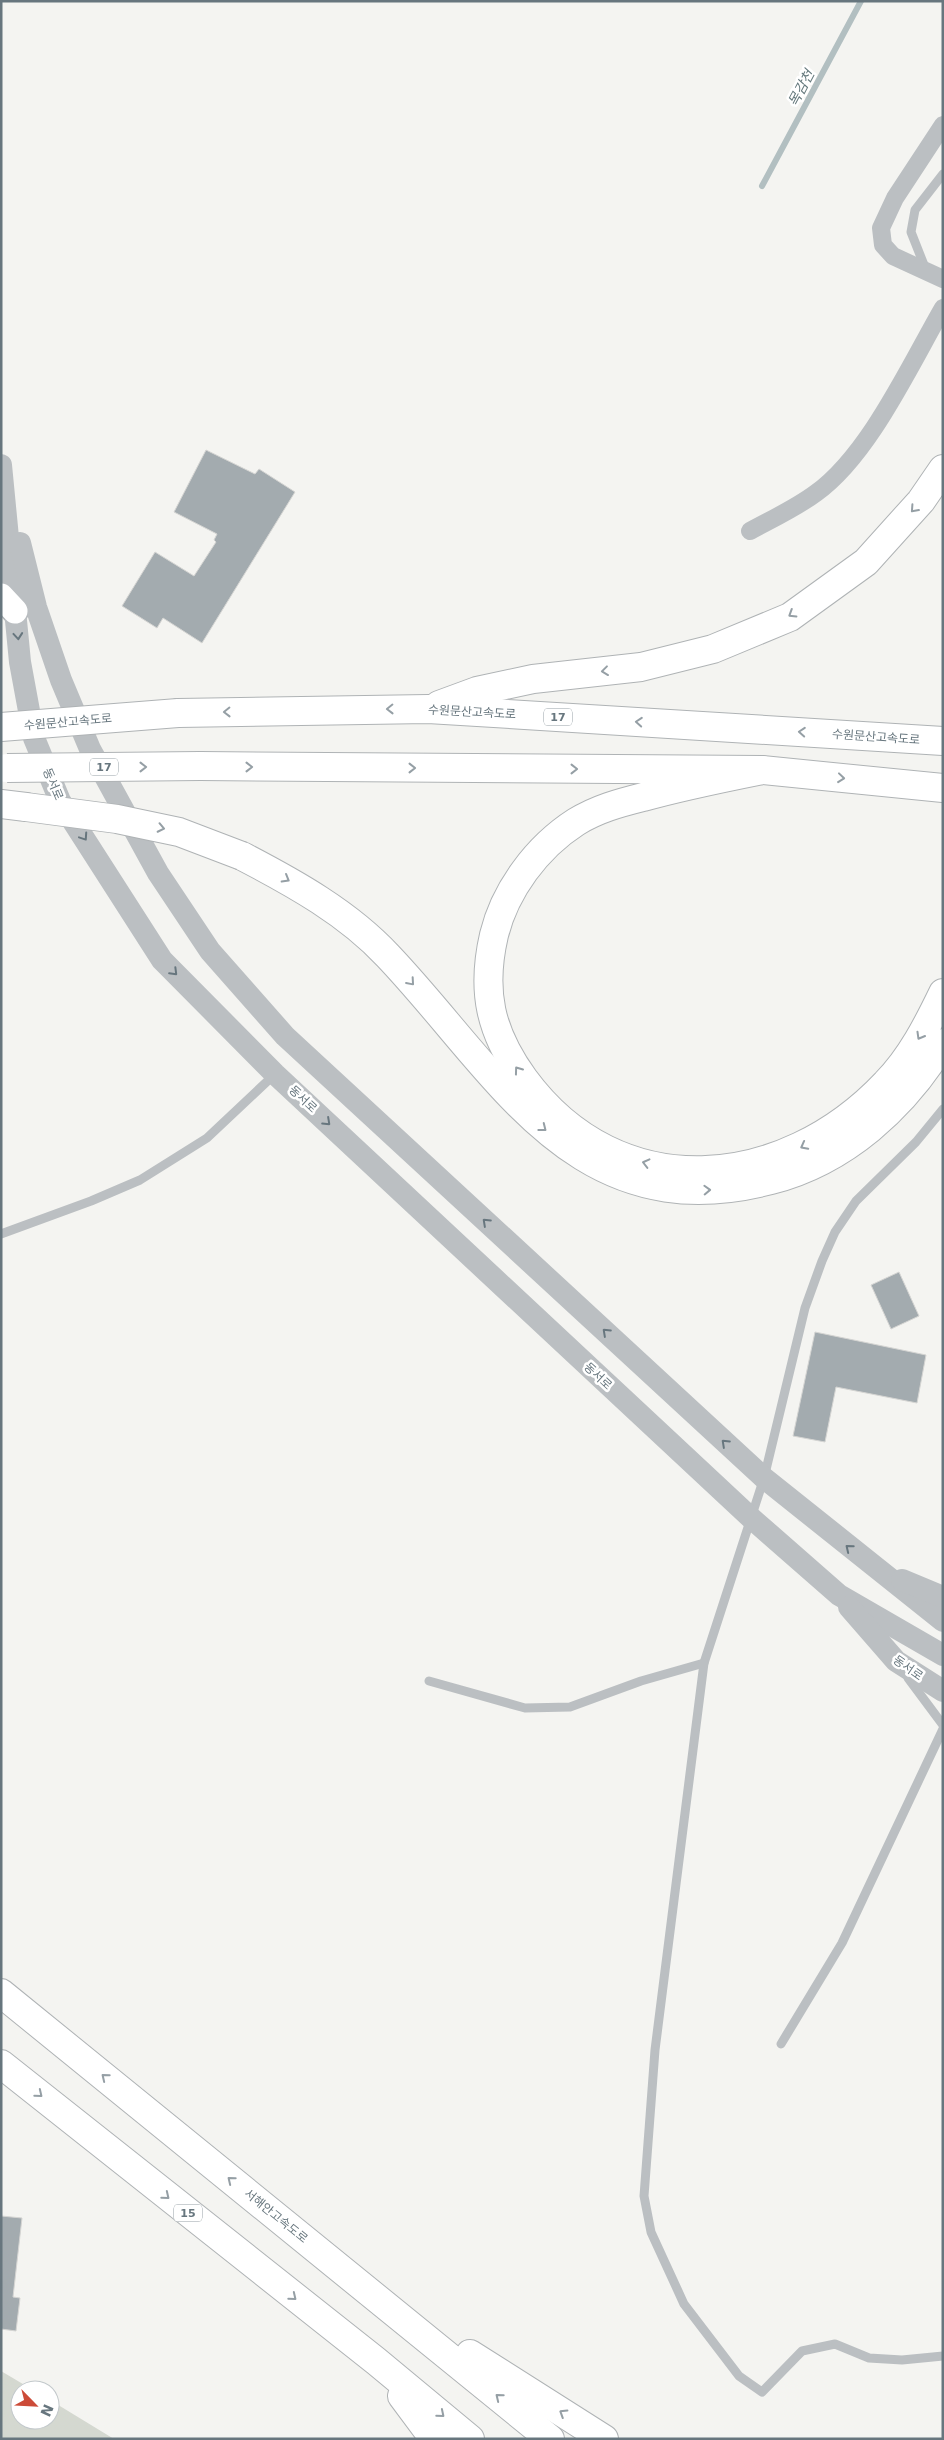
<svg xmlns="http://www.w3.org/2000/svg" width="944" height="2440" viewBox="0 0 944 2440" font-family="'DejaVu Sans','Noto Sans KR',sans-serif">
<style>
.green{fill:#d4d8d0}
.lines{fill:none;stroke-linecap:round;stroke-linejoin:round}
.stream{stroke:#b2bfc1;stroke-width:6}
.building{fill:#a3abaf;stroke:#d5d5d3}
.secondary-casing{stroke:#aeb3b6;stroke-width:28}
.motorway-casing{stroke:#afb3b5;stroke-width:30}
.service{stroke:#bbbfc2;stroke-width:9}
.minor{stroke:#bbbfc2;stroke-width:18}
.tertiary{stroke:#bbbfc2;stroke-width:22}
.secondary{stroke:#fff;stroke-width:25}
.motorway{stroke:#fff;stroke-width:28}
.motorway-bridge-casing{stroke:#afb3b5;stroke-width:30;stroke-linecap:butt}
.motorway-bridge{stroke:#fff;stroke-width:28}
.oneway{stroke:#959fa5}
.oneway2{stroke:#67767e}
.labels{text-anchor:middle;stroke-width:5;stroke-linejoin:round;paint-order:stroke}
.shield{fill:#fff;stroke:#959fa5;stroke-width:1}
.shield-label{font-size:11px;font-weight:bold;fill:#67767e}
.street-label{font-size:12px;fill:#67767e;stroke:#fff}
.water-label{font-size:14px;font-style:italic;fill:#63777b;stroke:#fff}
</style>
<rect width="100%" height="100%" fill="#f4f4f1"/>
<!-- green -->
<polygon class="green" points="1,2371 33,2390 20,2390 20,2420 50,2420 50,2400 114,2439 1,2439"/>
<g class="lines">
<!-- stream -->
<polyline class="stream" points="762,186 861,1"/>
</g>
<!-- building -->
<g class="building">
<polygon points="206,450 255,474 259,469 295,492 202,643 163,618 157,628 122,606 155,552 194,576 216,542 214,540 217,534 174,512"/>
<polygon points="899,1272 919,1316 891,1329 871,1285"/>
<polygon points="815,1332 926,1355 917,1403 836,1387 825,1442 793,1436"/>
<polygon points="1,2216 22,2218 13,2297 20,2298 16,2331 1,2329"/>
</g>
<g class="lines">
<defs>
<polyline id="secondary" points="1,596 15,611"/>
<g id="motorway">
<polyline points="439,705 477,691 533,679 641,667 713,649 790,617 866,562 921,501 943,469"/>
<polyline points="178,713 428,709 943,741"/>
<polyline points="200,766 762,770 943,788"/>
<path d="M762 770C722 778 682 786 643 797 619 803 597 809 576 822 537 847 505 890 494 935 481 991 490 1032 524 1079 619 1208 783 1192 886 1083 911 1058 928 1024 943 993"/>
<polyline points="1,804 26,807"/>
<path d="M242 856C294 883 348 913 388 956 501 1075 576 1231 771 1180 845 1161 904 1107 943 1043"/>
<polyline points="1,1993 550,2439"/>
<polyline points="1,2064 376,2361 470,2439"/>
<polyline points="470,2354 604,2439"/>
<polyline points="402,2396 434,2439"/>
</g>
</defs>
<!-- secondary casing -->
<use href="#secondary" class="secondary-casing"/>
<!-- motorway casing -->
<use href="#motorway" class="motorway-casing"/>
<!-- service -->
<g class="service">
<polyline points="926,270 911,232 915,210 943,174"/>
<polyline points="943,1109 916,1142 856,1201 835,1232 822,1261 805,1308 764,1478 704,1663 655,2050 644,2196 651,2232 684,2304 739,2376 762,2392 802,2351 835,2344 869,2358 902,2360 943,2356"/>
<polyline points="1,1234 91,1201 140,1180 207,1138 275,1074"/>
<polyline points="908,1678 943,1725"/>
<polyline points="429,1681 525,1708 570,1707 641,1681 704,1663"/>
<polyline points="781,2044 842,1943 943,1729"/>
</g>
<!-- minor -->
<g class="minor">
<polyline points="943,125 895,198 881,228 883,245 893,256 943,279"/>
<path d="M750 531C772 519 796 508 816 493 869 455 910 365 943 308"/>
</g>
<!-- tertiary -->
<g class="tertiary">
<polyline points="1,465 20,662 34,738 60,801 162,960 275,1074 750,1517 839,1595 943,1655"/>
<polyline points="20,543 36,607 61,680 90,749 158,873 210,951 285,1036 764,1478 943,1621"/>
<polyline points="902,1580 943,1597"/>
<polyline points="849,1607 896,1661 943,1691"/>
</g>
<!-- secondary -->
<use href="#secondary" class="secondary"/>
<!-- motorway -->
<use href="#motorway" class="motorway"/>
<defs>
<g id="motorway-bridge">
<polyline points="1,727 178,713"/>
<polyline points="7,768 200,766"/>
<polyline points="26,807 117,819 179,832 242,856"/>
</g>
</defs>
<!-- motorway-bridge casing -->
<use href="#motorway-bridge" class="motorway-bridge-casing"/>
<!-- motorway-bridge -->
<use href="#motorway-bridge" class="motorway-bridge"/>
</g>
<!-- one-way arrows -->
<defs><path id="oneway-chevron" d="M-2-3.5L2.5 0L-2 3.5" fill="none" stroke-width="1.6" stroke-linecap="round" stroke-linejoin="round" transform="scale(1.25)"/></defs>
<g class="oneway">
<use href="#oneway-chevron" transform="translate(914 509) rotate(132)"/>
<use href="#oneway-chevron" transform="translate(792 614) rotate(148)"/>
<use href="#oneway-chevron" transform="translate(605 671) rotate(173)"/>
<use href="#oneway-chevron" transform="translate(390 709) rotate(179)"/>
<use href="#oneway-chevron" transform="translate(227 712) rotate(179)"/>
<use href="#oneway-chevron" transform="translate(639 722) rotate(-176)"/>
<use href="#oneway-chevron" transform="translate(802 732) rotate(-176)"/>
<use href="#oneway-chevron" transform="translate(143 767)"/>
<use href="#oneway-chevron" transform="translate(249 767)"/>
<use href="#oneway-chevron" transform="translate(412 768)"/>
<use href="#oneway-chevron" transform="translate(574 769)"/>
<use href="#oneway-chevron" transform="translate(841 778) rotate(6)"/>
<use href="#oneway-chevron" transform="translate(161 828) rotate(12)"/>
<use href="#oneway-chevron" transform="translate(286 879) rotate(30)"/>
<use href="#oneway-chevron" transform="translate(411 982) rotate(49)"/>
<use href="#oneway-chevron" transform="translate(920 1036) rotate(120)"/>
<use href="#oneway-chevron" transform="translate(518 1070) rotate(-126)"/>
<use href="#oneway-chevron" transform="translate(543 1128) rotate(38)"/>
<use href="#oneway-chevron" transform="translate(804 1146) rotate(152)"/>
<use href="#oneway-chevron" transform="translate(646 1163) rotate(-166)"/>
<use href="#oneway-chevron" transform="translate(707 1190) rotate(-2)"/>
<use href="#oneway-chevron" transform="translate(105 2077) rotate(-141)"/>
<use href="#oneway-chevron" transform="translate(39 2094) rotate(39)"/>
<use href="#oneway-chevron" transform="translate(231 2180) rotate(-141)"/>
<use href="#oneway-chevron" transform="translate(166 2196) rotate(39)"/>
<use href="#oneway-chevron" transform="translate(293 2297) rotate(39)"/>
<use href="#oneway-chevron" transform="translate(499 2397) rotate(-141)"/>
<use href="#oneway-chevron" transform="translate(563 2413) rotate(-148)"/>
<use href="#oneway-chevron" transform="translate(441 2414) rotate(40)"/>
</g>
<g class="oneway2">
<use href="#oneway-chevron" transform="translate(18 636) rotate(85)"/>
<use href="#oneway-chevron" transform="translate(84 837) rotate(56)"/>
<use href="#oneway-chevron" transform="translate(174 972) rotate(45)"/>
<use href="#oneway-chevron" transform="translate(327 1122) rotate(43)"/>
<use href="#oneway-chevron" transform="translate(486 1222) rotate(-137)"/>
<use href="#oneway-chevron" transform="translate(606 1332) rotate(-137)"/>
<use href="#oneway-chevron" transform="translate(725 1443) rotate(-137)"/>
<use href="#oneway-chevron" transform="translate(849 1548) rotate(-141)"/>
</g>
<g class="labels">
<!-- shield labels -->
<g class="shield">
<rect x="544" y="708.5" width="28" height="17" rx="4"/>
<rect x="90" y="758.5" width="28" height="17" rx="4"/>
<rect x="174" y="2204.5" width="28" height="17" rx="4"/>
</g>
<g class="shield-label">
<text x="558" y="721">17</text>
<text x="104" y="771">17</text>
<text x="188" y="2217">15</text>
</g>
<!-- street labels -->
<g class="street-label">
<text transform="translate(472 712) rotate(3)" y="4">수원문산고속도로</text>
<text transform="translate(68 722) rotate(-5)" y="4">수원문산고속도로</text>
<text transform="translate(876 737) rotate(4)" y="4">수원문산고속도로</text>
<text transform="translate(53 784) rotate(67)" y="4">동서로</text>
<text transform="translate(303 1099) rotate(43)" y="4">동서로</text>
<text transform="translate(598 1376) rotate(43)" y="4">동서로</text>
<text transform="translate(908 1668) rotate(35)" y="4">동서로</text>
<text transform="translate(276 2216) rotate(39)" y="4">서해안고속도로</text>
</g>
<!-- water labels -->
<g class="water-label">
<text transform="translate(801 88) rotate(-62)" y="5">목감천</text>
</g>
</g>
<!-- border -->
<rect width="944" height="2440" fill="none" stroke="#67767e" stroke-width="5"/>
<!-- north arrow -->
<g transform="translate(35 2405) rotate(114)"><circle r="24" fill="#ffffff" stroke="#c2c8cb"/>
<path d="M0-4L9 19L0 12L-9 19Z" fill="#cc4b38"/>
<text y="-8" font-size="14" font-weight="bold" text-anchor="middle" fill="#67767e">N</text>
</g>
</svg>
